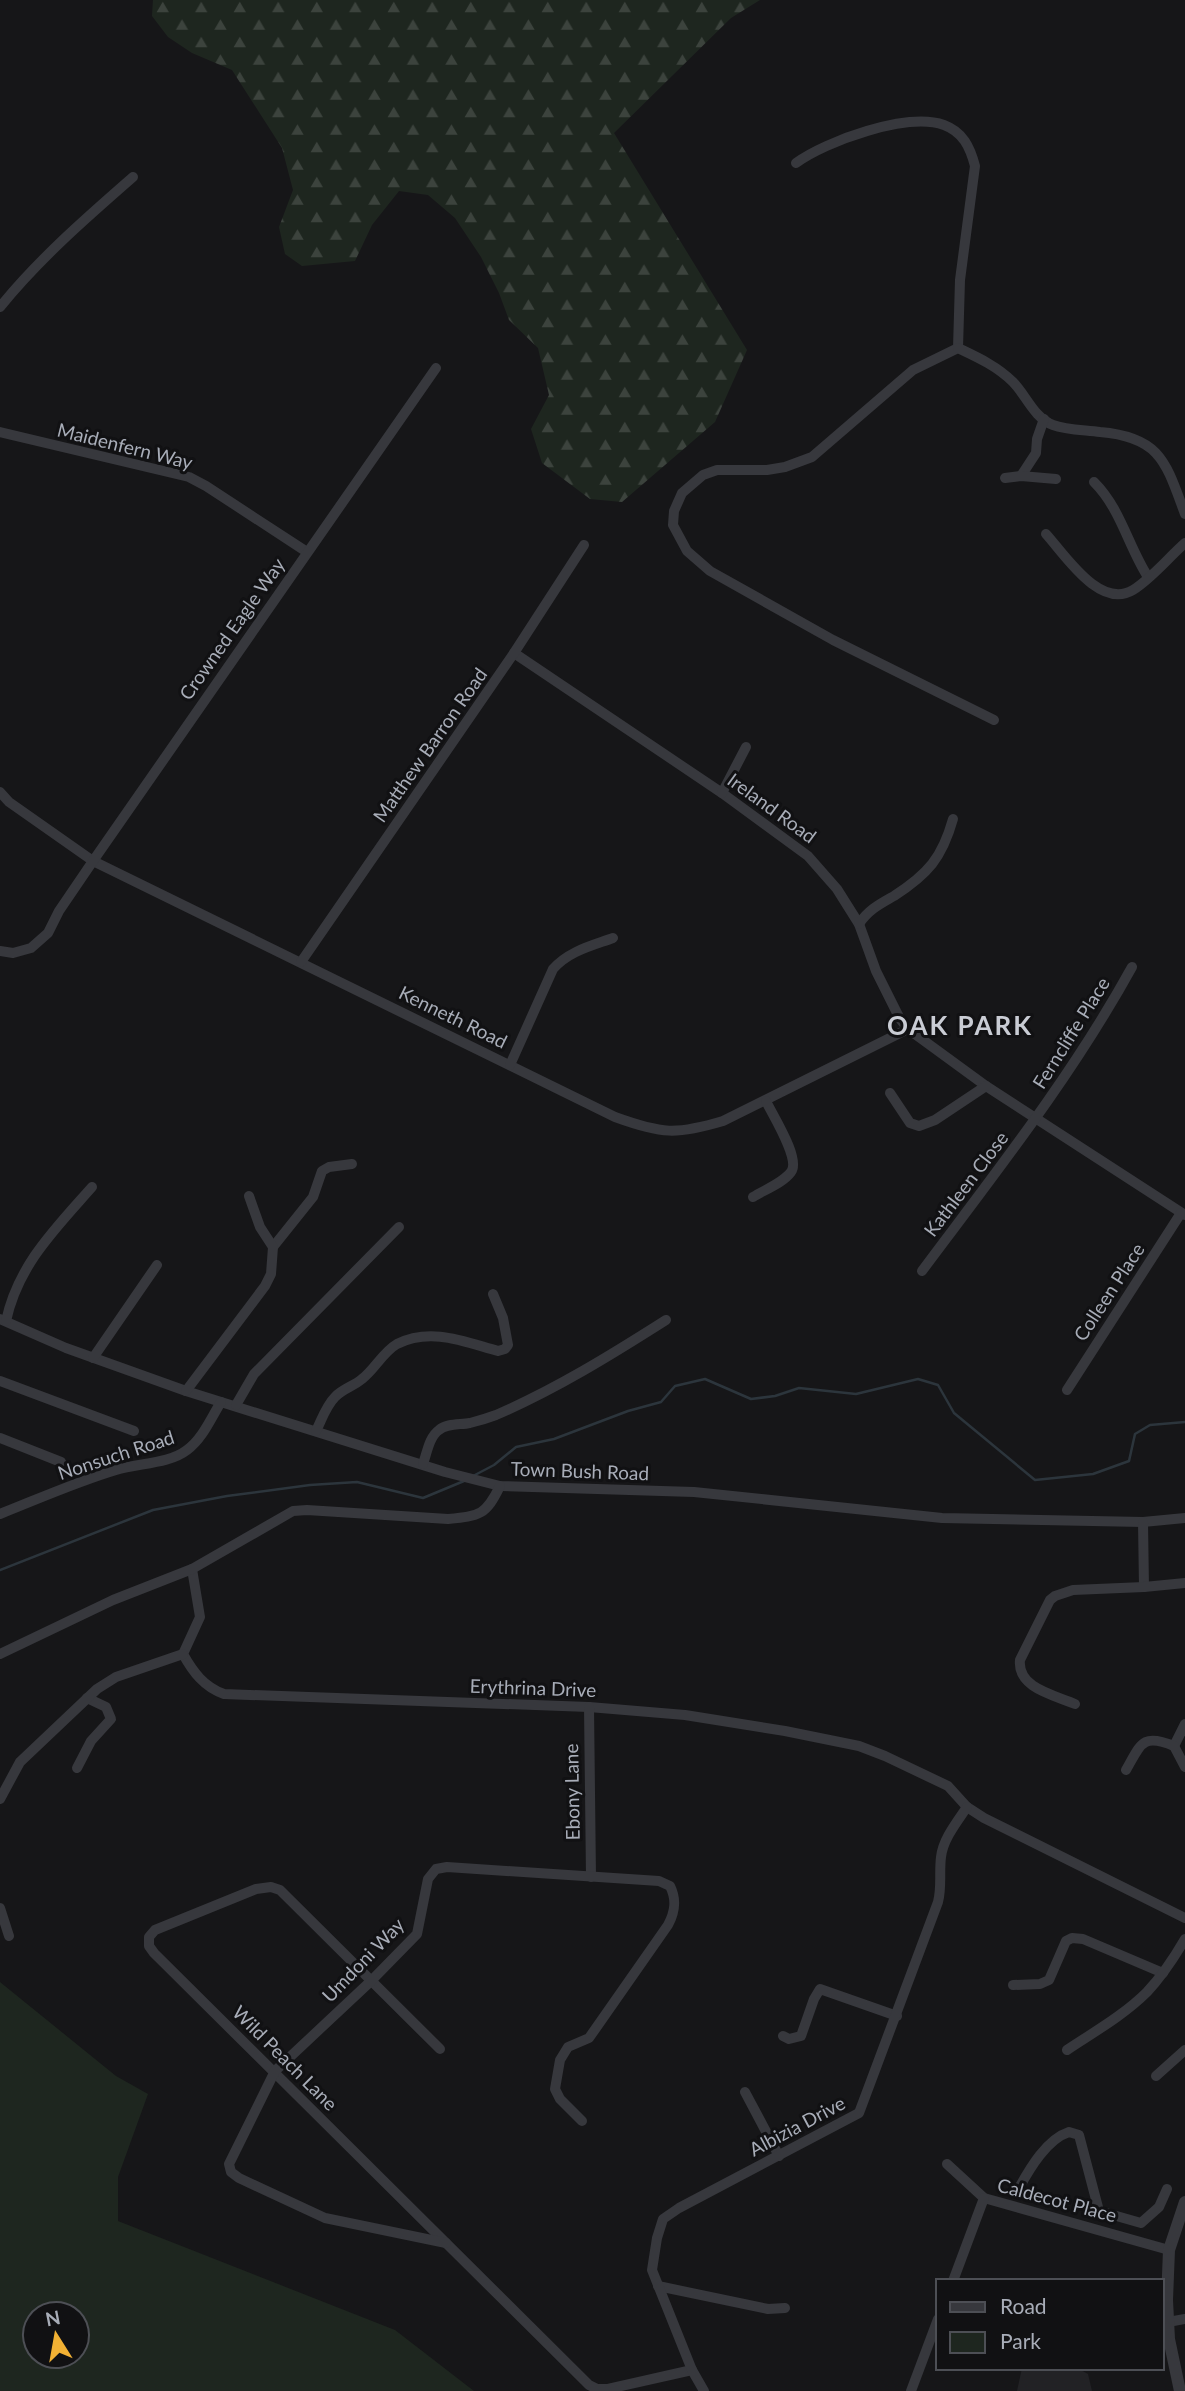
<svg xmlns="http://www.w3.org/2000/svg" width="1185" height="2391" viewBox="0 0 1185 2391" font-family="Lato,sans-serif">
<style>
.built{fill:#222225}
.green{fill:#1e261f;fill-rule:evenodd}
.forest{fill:url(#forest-firs)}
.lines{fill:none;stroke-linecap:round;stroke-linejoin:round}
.stream{stroke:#2c353c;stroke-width:2.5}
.minor{stroke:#37383d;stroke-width:10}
.tertiary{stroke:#37383d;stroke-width:12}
.labels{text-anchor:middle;stroke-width:6;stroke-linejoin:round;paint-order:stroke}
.street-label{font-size:19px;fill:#a8adb8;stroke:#111113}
.district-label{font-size:26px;font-weight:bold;letter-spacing:2px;fill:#c9ccd4;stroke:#111113}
</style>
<defs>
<pattern id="forest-firs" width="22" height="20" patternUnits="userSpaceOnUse" patternTransform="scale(1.75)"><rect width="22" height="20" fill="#1e261f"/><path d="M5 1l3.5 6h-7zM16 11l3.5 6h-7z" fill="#3c433d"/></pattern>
</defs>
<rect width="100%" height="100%" fill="#161618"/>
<!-- built -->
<polygon class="built" points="1022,2368 1077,2368 1088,2374 1092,2391 1017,2391"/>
<!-- green -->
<path class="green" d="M0 1982 116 2076 148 2094 118 2177V2221L395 2330 474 2391H0ZM35 2314H77V2356H35Z"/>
<!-- forest -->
<polygon class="forest" points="153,0 760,0 731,18 614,133 747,350 715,422 622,502 590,499 542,463 531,429 549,395 538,348 509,320 499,293 481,257 455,218 428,195 399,191 372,225 355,261 302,266 285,254 279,227 293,190 282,148 232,70 192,53 168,37 152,16"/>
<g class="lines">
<!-- stream -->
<g class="stream">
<polyline points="473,1476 494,1465 516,1447 554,1439 628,1411 661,1402 675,1386 705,1379 751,1399 775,1396 799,1388 856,1394 918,1379 938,1385 954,1413 1035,1480 1093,1474 1129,1461 1135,1434 1150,1425 1185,1422"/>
<polyline points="0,1570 153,1510 227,1496 310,1485 357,1482 423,1498 464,1481"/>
</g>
<!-- minor -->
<g class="minor">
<path d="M796 163C826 141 907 112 944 125 963 132 970 147 975 166L960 280 958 348 913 370 812 457 785 467 767 470H717L703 475 682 493 674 511 673 525 687 551 710 571 833 640 994 720"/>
<path d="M0 307C39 259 86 218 133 177"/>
<path d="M958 348C977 357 997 366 1013 382 1026 395 1034 418 1053 425 1066 430 1086 430 1100 432 1161 437 1166 463 1185 514"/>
<polyline points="0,432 189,477 206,486 307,552"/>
<polyline points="1021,476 1036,453 1037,439 1044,419"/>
<polyline points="1005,478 1021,476 1056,479"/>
<path d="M1094 482C1121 509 1128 546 1148 577"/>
<path d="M1046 534C1065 555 1100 610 1133 590 1152 578 1168 558 1185 543"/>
<polyline points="514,653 722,793 808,856 837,889 859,924 876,971 900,1019 908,1029 986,1086 1185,1215"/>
<path d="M0 792 9 802 93 861 615 1117C662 1134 676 1135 723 1121L908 1029"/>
<polyline points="722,793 746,747"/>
<path d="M859 924C868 910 880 904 894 896 928 874 942 858 953 819"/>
<polyline points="0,951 13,953 31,948 48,933 59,911 93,861 436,368"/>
<polyline points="301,962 514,653 584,545"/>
<path d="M510 1065 553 969C569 951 591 946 613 938"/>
<polyline points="890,1093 910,1123 919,1126 935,1120 986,1086"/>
<path d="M753 1197C764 1190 783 1183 791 1172 801 1159 773 1116 766 1101"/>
<polyline points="273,1247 313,1197 322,1171 329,1167 352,1164"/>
<path d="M922 1271C996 1172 1072 1076 1132 967"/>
<polyline points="0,1319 66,1348 186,1391 445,1472 500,1486 694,1492 942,1518 1143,1522 1185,1518"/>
<path d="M6 1321C18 1265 55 1229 92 1187"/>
<polyline points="93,1358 157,1265"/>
<polyline points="0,1381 134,1431"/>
<polyline points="1067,1390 1181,1213"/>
<polyline points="186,1391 265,1286 271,1274 273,1247 260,1227 249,1196"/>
<polyline points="236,1405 254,1374 399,1227"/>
<path d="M316 1431C322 1419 326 1406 335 1397 342 1389 354 1386 362 1379 375 1369 383 1352 397 1344 431 1327 465 1342 498 1351L505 1349 508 1345 503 1318 493 1294"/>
<polyline points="0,1438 61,1462"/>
<path d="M423 1464C427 1453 429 1437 439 1430 447 1423 460 1425 470 1423 478 1421 488 1418 496 1415 556 1389 611 1355 666 1320"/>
<path d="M0 1514C38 1499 76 1482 116 1470 138 1463 169 1464 187 1450 203 1438 211 1418 221 1402"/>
<polyline points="1143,1522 1144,1587"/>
<path d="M192 1569 200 1617 183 1654C193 1672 204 1687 224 1694L589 1707 685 1715 785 1731 859 1746 885 1756 948 1786 967 1807 984 1818 1185 1918"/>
<path d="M0 1654 113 1600 192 1569 293 1511 307 1510 448 1519C480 1516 486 1515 500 1486"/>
<path d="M1075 1704C1054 1695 1017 1688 1020 1660L1050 1600 1055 1596 1073 1590 1144 1587 1185 1583"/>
<polyline points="589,1707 591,1877"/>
<polyline points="1174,1746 1185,1724"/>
<polyline points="77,1768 91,1741 111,1719 106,1707 87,1698"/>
<path d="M1126 1770C1141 1744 1142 1733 1174 1746L1185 1767"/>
<polyline points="0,1799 20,1762 97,1689 116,1677 183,1654"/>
<polyline points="0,1908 9,1936"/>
<polyline points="1013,1985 1040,1984 1049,1980 1066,1941 1072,1938 1083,1939 1163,1973"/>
<polyline points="783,2036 789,2039 801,2036 814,1999 820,1989 897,2016"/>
<polyline points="440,2049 280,1890 271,1887 256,1889 155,1930 149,1937 149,1946 154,1953 589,2385 597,2389 608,2389 692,2370"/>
<path d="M1067 2050C1094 2032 1124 2015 1147 1992 1162 1976 1174 1958 1185 1939"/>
<polyline points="1156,2076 1185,2050"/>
<polyline points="745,2092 779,2156"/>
<polyline points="947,2164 984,2198 1169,2250"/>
<path d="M1019 2188C1030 2168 1047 2139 1069 2132L1079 2135 1099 2211 1141 2223 1159 2207 1167 2189"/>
<path d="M446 2243 325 2218 239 2178 231 2172 229 2164 275 2071 371 1981 417 1934 428 1879 436 1869 447 1867 659 1881 670 1886C677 1900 675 1912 668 1925L589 2038 568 2047 560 2060 555 2089 560 2099 582 2121"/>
<polyline points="953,2281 984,2198"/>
<polyline points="658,2286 768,2309 785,2308"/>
<polyline points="1168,2322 1185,2319"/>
<path d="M704 2391 692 2370 652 2270 657 2238 663 2219 679 2208 859 2113 938 1902C942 1887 939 1873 941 1857 943 1839 957 1822 967 1807"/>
<polyline points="911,2391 938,2319"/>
</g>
<!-- tertiary -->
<polyline class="tertiary" points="1180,2391 1169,2339 1167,2300 1169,2250 1185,2202"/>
</g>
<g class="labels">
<!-- street labels -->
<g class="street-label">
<text transform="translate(125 446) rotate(14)" y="7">Maidenfern Way</text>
<text transform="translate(232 629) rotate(-55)" y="7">Crowned Eagle Way</text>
<text transform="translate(430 745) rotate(-55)" y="7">Matthew Barron Road</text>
<text transform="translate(772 808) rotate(36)" y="7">Ireland Road</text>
<text transform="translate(453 1017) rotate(26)" y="7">Kenneth Road</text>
<text transform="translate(1071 1033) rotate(-58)" y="7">Ferncliffe Place</text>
<text transform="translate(966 1184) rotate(-53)" y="7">Kathleen Close</text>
<text transform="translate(1109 1292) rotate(-57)" y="7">Colleen Place</text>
<text transform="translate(116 1455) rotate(-18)" y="7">Nonsuch Road</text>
<text transform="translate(580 1471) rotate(2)" y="7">Town Bush Road</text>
<text transform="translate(533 1688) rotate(2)" y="7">Erythrina Drive</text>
<text transform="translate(572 1792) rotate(-91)" y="7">Ebony Lane</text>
<text transform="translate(363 1960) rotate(-46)" y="7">Umdoni Way</text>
<text transform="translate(285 2058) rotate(45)" y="7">Wild Peach Lane</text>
<text transform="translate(797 2126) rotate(-28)" y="7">Albizia Drive</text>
<text transform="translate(1057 2200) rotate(15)" y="7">Caldecot Place</text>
</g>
<!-- district labels -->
<g class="district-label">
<text x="960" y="1035">OAK PARK</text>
</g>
</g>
<!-- legend -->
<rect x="936" y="2279" width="228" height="91" fill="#111113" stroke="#4d4f55" stroke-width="2"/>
<rect x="950" y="2302" width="35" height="10" fill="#37383d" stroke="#4d4f55" stroke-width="2"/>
<text x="1000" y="2314" font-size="21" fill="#a8adb8">Road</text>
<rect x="950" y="2332" width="35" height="21" fill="#1e261f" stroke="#4d4f55" stroke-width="2"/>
<text x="1000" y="2349" font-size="21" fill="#a8adb8">Park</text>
<!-- north arrow -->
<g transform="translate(56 2335) rotate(349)"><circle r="33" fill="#111113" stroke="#4d4f55" stroke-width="2"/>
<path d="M0-5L12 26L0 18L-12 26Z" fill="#f2b134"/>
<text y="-10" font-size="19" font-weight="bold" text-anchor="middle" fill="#a8adb8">N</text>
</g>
</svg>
